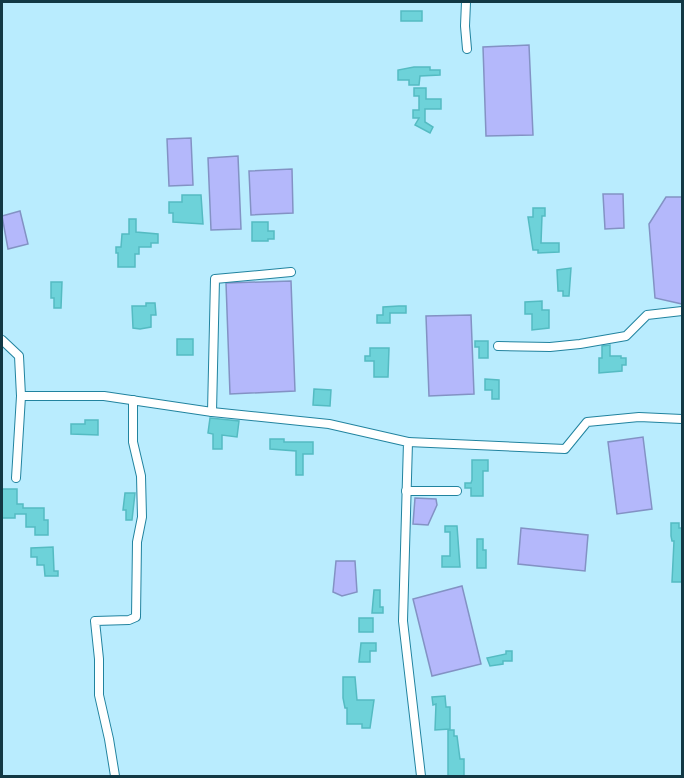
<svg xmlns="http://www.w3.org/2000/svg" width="684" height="778" viewBox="0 0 684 778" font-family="Jost,sans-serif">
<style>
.water{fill:#b4b8fb;stroke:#8392c4;stroke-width:1.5}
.building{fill:#6dd2d9;stroke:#54bbc2;stroke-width:1.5}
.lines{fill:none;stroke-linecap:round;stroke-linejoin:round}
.street-casing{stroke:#21839f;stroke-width:10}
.street{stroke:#fff;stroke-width:8}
</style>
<rect width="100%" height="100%" fill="#b9ecfe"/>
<!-- water -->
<g class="water">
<polygon points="529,45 533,135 486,136 483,47"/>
<polygon points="191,138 193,185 169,186 167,139"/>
<polygon points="238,156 241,229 211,230 208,158"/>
<polygon points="292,169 293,213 251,215 249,171"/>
<polygon points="603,194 623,194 624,228 605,229"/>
<polygon points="666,197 682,197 682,304 655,298 649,224"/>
<polygon points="20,211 28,244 8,249 2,216"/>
<polygon points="291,281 295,391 230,394 226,283"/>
<polygon points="471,315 474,394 429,396 426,316"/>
<polygon points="643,437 652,509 617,514 608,442"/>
<polygon points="415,498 436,499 437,505 428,525 413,524"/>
<polygon points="521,528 588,535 585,571 518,564"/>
<polygon points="336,561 355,561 357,592 342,596 333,592"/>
<polygon points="462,586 481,664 432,676 413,599"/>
</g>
<!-- building -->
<g class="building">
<rect x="401" y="11" width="21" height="10"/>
<polygon points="414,67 430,67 430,70 440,70 440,75 420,76 419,85 409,85 409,80 398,80 398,70"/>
<polygon points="414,88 426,88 426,99 441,99 441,109 425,109 425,122 433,127 430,133 415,125 419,118 413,118 413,110 419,110 419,96 414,96"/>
<polygon points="182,195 201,195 203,224 173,222 173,213 169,213 169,202 182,202"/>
<polygon points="533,208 545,208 545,216 542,216 541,243 559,243 559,252 538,253 538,250 533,250 528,217 533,217"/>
<polygon points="129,219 136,219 136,232 158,234 158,243 151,243 151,247 139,247 139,254 135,254 135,267 118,267 118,253 116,253 116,247 121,247 122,234 129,234"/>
<polygon points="252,222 268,222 268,231 274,231 274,239 268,239 268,241 252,241"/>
<polygon points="571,268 569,296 563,296 563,291 558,291 557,270"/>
<polygon points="51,282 62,282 61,308 54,308 54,298 51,298"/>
<polygon points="542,301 542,310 549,310 549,328 532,330 532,314 525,314 525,302"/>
<polygon points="146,303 155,303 156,315 151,315 151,327 140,329 133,328 132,306 146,306"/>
<polygon points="399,306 406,306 406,313 390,313 390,323 377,323 377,315 383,315 383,307"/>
<rect x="177" y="339" width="16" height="16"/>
<polygon points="475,341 488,341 488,358 479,358 479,347 475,347"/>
<polygon points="610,345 610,356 621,356 621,358 626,358 626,365 622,365 622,371 599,373 599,358 602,358 602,346"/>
<polygon points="370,348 389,348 388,377 374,377 374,361 365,361 365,356 370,356"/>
<polygon points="485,379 499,380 499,399 492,399 492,390 485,390"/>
<polygon points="314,389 331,390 330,406 313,405"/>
<polygon points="210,418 239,421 237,437 222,435 222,449 213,449 213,434 208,433"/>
<polygon points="85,420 98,420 98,435 71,434 71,424 85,424"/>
<polygon points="270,439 284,439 284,442 313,442 313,454 303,454 303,475 296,475 296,451 270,449"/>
<polygon points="472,460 488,460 488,471 483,471 483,496 471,496 471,488 465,488 465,483 471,483 472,480"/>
<polygon points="2,489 17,489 17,504 23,504 23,508 44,508 44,520 48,520 48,535 35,535 35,527 26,527 26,514 15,514 15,518 2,518"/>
<polygon points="125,493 135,493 132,520 126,520 126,510 123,510"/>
<polygon points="671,523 679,523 679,528 682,528 682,582 672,582 674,541 672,541 671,536"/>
<polygon points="445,526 457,526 460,567 442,567 442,556 450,556 450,532 445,532"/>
<polygon points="477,539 483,539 483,550 486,550 486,568 477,568"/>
<polygon points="53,547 54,571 58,571 58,576 45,576 44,565 37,565 37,557 31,557 31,548"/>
<polygon points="374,590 380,590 380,607 383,607 383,613 372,613"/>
<rect x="359" y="618" width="14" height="14"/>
<polygon points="361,643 376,643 376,651 370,651 370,662 359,662"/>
<polygon points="506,651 512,651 512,661 503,661 503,664 490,666 487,658 506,654"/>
<polygon points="343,677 355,677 357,700 374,700 370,728 362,728 362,724 347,724 347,708 345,708 343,698"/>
<polygon points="445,696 446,707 450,707 450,729 435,730 436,704 433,705 432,697"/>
<polygon points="448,730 454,730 454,736 457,736 460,759 464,759 464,776 448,776"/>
</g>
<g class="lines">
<defs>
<g id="street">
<polyline points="466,2 465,26 467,49"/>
<polyline points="2,340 19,356 21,396 104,396 212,412 329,424 408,442 403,621 421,776"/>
<polyline points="498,346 550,347 580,344 626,336 647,315 682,311"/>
<polyline points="212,412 215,279 291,272"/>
<polyline points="408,442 565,449 587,422 639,417 682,419"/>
<polyline points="16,478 21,396"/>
<polyline points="406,491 457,491"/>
<polyline points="115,776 109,739 99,695 99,659 95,621 129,620 136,617 137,542 142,517 141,476 133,442 133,400"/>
</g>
</defs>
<!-- street casing -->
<use href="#street" class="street-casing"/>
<!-- street -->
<use href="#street" class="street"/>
</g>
<!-- border -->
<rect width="684" height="778" fill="none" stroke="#123844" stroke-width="6"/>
</svg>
